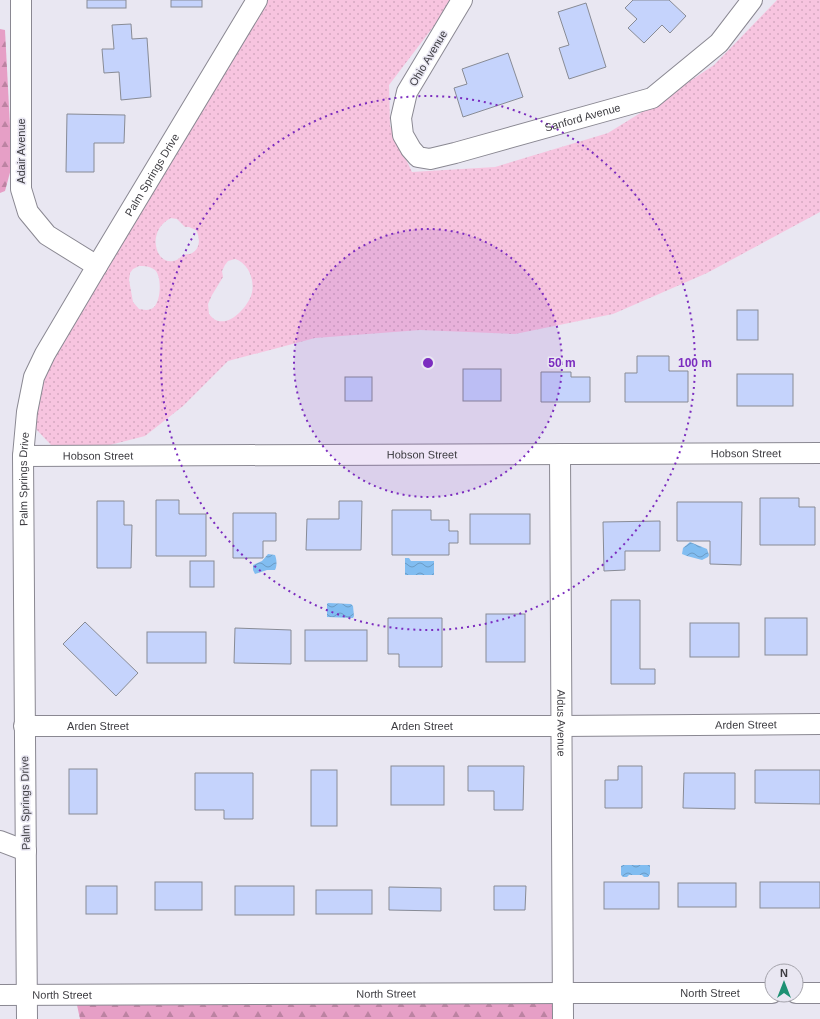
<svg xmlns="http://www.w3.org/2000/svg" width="820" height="1019" viewBox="0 0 820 1019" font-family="Arial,sans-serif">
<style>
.green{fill:url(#green-dots);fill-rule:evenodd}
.forest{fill:url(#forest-firs)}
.water{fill:url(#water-waves)}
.building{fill:#c5d3fc;stroke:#888b95}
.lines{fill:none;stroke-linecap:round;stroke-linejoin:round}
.minor-casing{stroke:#8a8892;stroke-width:22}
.minor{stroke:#fff;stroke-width:20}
.ring{fill:none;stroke:#7b2cbf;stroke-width:2;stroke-dasharray:2 4}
.labels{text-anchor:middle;stroke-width:3;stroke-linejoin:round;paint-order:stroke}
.street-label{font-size:11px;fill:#3d3c41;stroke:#e9e7f2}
.centre{fill:#7b2cbf;stroke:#e9e7f2;stroke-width:2}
.ring-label{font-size:12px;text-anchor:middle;font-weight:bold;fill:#7b2cbf;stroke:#e9e7f2;stroke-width:3;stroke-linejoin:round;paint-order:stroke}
</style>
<defs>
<pattern id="green-dots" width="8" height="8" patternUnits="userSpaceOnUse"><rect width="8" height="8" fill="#f7c4df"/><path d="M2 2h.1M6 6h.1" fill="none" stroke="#d5a9c1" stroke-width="1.8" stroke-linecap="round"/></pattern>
<pattern id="forest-firs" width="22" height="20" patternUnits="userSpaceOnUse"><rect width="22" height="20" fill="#e69fc6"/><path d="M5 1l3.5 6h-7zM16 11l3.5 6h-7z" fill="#bc83a2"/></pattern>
<pattern id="water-waves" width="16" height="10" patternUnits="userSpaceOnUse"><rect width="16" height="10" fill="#81bdf1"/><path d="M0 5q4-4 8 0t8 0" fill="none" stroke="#6b9bc5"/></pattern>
</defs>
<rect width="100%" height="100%" fill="#e9e7f2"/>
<!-- green -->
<path class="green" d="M268 0H451L443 14 389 85 390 126 412 172 495 167 608 133 642 112 658 106 687 83 714 65 777 0H820V212L707 273 613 314 515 334 420 330 315 338 228 361 183 406 145 436 106 446H52L35 428 36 413 43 381 53 360 105 271ZM171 218 177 219 185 227H189L196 230C201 239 200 250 190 254 188 254 185 254 184 255 180 257 177 261 173 261 159 263 154 247 156 237 158 228 163 222 171 218ZM235 259C249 263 256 282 251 296 245 311 223 333 209 314L208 304 212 295 223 277 222 271 225 265 228 261ZM139 266C144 266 150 266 155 270 162 277 161 300 154 307 150 311 144 310 139 309L133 302 129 280 130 273 133 269Z"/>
<!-- forest -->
<g class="forest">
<polygon points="0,29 5,30 12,165 5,191 0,193"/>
<polygon points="554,1003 554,1019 80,1019 77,1005"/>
</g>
<!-- water -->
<g class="water">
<polygon points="690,542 707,549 709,555 708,557 702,560 687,556 682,554 683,548"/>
<path d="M268 554 275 555C277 560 277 566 275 570H267L255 574 253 570V565L262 561Z"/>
<polygon points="405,558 409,558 411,561 434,561 434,575 405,575"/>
<polygon points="328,603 351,604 353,606 354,616 353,618 327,617 327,604"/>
<polygon points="623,865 650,865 650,874 648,877 644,877 642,875 629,875 627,877 623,877 621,875 621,866"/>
</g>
<!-- building -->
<g class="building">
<rect x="87" y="0" width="39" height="8"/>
<rect x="171" y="0" width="31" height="7"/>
<polygon points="633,0 669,0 686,16 670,33 662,25 644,43 628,28 637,19 625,8"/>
<polygon points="586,3 606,67 569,79 559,48 569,45 558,12"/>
<polygon points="131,24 132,39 147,38 151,97 121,100 119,72 104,73 102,49 114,49 112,25"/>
<polygon points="508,53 523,97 463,117 454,88 467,84 462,69"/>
<polygon points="67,114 125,115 124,143 94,143 94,172 66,172"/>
<rect x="737" y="310" width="21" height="30"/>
<polygon points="637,356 669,356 669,371 688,371 688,402 625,402 625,373 637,373"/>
<rect x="463" y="369" width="38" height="32"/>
<polygon points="541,372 571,372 571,377 590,377 590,402 541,402"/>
<rect x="737" y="374" width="56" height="32"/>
<rect x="345" y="377" width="27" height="24"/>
<polygon points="760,498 799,498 799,507 815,507 815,545 760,545"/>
<polygon points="156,500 179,500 179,514 206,514 206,556 156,556"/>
<polygon points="97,501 124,501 124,525 132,525 131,568 97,568"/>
<polygon points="339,501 362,501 361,550 306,550 307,519 339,519"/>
<polygon points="677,502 742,502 741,565 710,564 710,541 677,541"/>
<polygon points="392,510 431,510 431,520 449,520 449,531 458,531 458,543 449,543 449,555 392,555"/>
<polygon points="233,513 276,513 276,541 263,541 263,558 233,558"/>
<rect x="470" y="514" width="60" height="30"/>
<polygon points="660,521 660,551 625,551 625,570 604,571 603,522"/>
<rect x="190" y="561" width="24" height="26"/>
<polygon points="611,600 640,600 640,669 655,669 655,684 611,684"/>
<rect x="486" y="614" width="39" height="48"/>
<polygon points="388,618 442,618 442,667 399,667 399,654 388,654"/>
<rect x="765" y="618" width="42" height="37"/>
<polygon points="85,622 138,673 116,696 63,644"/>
<rect x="690" y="623" width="49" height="34"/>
<polygon points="235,628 291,630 291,664 234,663"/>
<rect x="305" y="630" width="62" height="31"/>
<rect x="147" y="632" width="59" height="31"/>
<rect x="391" y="766" width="53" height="39"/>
<polygon points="468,766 524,766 523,810 494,810 494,791 468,791"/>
<polygon points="618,766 642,766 642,808 605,808 605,780 618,780"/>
<rect x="69" y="769" width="28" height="45"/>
<rect x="311" y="770" width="26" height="56"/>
<polygon points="755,770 820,770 820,804 755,803"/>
<polygon points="195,773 253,773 253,819 224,819 224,810 195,810"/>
<polygon points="684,773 735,773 735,809 683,808"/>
<rect x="155" y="882" width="47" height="28"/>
<rect x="604" y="882" width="55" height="27"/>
<rect x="760" y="882" width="60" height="26"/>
<rect x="678" y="883" width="58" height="24"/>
<rect x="86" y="886" width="31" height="28"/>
<rect x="235" y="886" width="59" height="29"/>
<polygon points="494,886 526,886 525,910 494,910"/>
<polygon points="389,887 441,888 441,911 389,910"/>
<rect x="316" y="890" width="56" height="24"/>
</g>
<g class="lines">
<defs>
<g id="minor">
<polyline points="21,0 21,189 28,212 47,235 97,266"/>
<path id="s1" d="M462 0 407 92 401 118 403 135 411 149 418 157 430 159 455 153 652 98 719 43 752 0"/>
<path id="s2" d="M560 454 563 1019"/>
<path id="s3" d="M23 456 820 453"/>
<path id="s4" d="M24 726H562L820 724"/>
<polyline points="0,841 26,851"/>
<polyline points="796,993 820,993"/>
<path id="s5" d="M0 995 564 993H772"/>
<path id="s6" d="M27 1019 23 456 27 412 34 377 45 354 97 266 257 0"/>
</g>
</defs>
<!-- minor casing -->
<use href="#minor" class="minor-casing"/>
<!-- minor -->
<use href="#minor" class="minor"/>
</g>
<!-- distance rings -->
<circle cx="428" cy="363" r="134" fill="#7b2cbf" fill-opacity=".12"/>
<g class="ring">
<circle cx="428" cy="363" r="134"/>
<circle cx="428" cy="363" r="267"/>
</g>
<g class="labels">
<!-- street labels -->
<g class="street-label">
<text transform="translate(428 58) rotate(-59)" y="4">Ohio Avenue</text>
<text dy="4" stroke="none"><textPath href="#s1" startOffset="348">Sanford Avenue</textPath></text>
<text transform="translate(21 151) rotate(-90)" y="4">Adair Avenue</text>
<text dy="4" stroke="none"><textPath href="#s6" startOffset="877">Palm Springs Drive</textPath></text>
<text dy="4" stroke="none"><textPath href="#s3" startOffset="723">Hobson Street</textPath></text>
<text dy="4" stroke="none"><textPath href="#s3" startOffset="399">Hobson Street</textPath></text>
<text dy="4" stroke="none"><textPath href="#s3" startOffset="75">Hobson Street</textPath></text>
<text dy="4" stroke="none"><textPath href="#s6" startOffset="540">Palm Springs Drive</textPath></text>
<text dy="4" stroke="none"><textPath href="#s2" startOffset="269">Aldus Avenue</textPath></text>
<text dy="4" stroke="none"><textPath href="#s4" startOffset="722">Arden Street</textPath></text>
<text dy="4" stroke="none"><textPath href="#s4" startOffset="74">Arden Street</textPath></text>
<text dy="4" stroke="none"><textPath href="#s4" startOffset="398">Arden Street</textPath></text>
<text transform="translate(25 803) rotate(-91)" y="4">Palm Springs Drive</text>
<text dy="4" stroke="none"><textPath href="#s5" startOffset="710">North Street</textPath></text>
<text dy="4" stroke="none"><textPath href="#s5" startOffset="386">North Street</textPath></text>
<text dy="4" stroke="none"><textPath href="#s5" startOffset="62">North Street</textPath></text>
</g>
</g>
<circle cx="428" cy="363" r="6" class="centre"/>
<g class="ring-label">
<text x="562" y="367">50 m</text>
<text x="695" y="367">100 m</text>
</g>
<!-- north arrow -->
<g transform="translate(784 983)"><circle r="19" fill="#e9e7f2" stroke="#a4a3ab"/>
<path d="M0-3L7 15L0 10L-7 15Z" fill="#1d9173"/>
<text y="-6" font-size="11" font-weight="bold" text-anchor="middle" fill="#3d3c41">N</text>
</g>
</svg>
